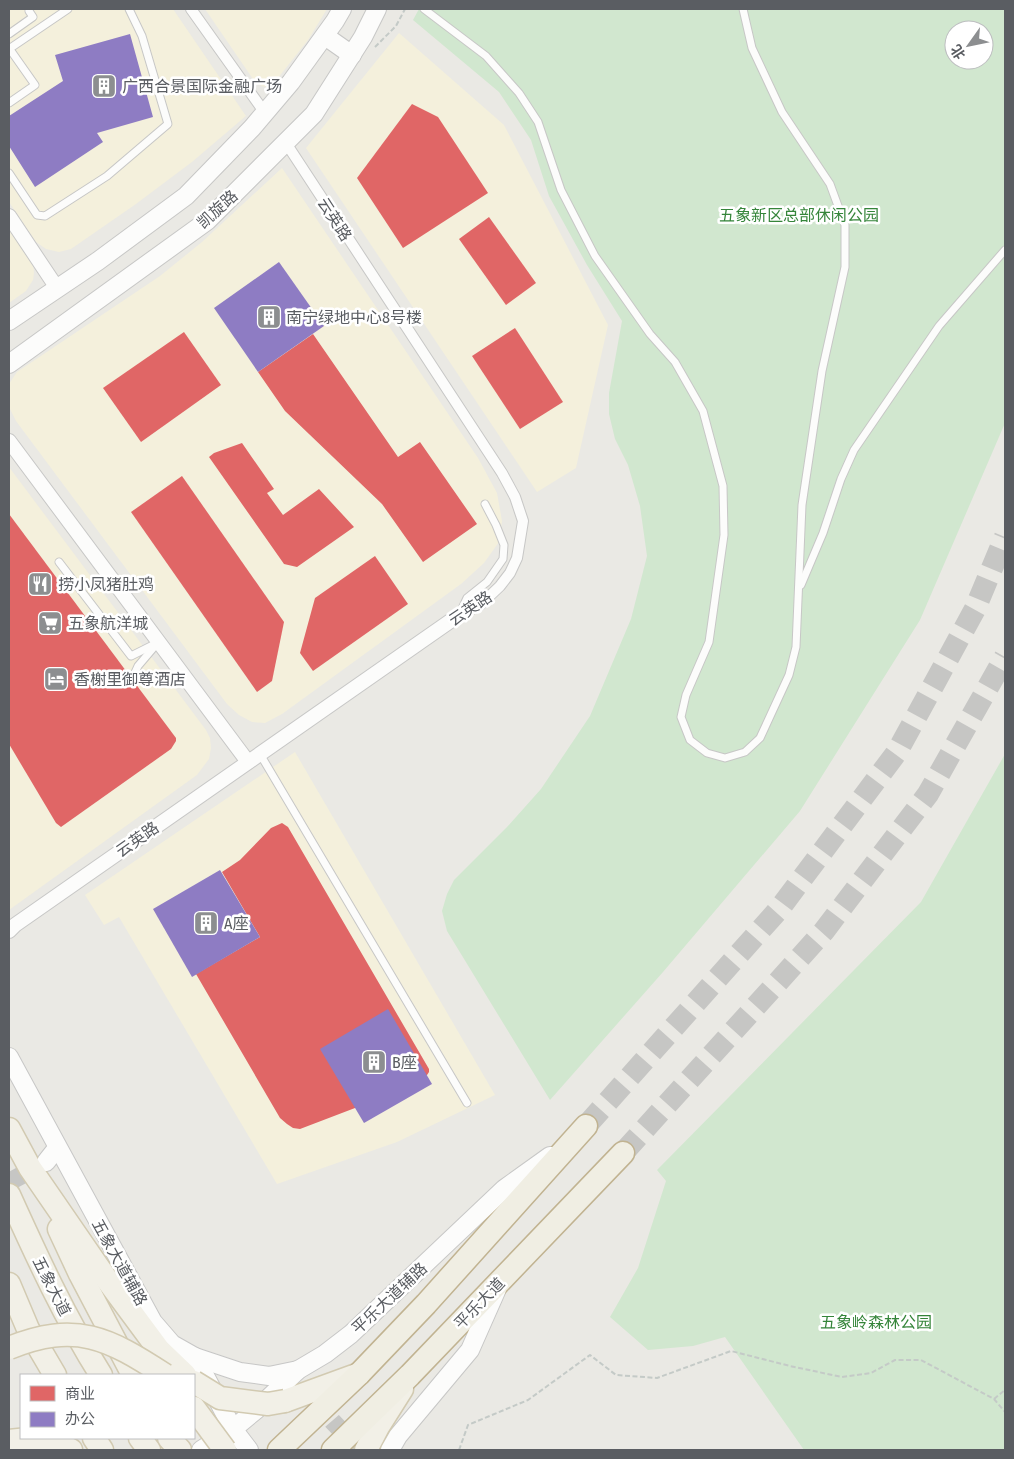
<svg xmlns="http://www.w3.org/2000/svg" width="1014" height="1459" viewBox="0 0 1014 1459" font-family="'Fira Sans Condensed','Noto Sans SC',sans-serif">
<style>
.commercial{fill:#f4f0dc}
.green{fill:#d1e7cf;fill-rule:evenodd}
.shops{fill:#e06666}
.offices{fill:#8e7cc3}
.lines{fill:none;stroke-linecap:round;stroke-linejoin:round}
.tertiary-tunnel{stroke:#c6c6c4;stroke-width:18;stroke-dasharray:18 9;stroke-linecap:butt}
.trunk-tunnel{stroke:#c6c6c4;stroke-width:22;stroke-dasharray:22 11;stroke-linecap:butt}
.service-casing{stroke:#c7c7c6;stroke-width:9}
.pedestrian-casing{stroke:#c7c7c6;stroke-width:12}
.minor-casing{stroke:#c7c7c6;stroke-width:16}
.tertiary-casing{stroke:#c7c7c6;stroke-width:20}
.primary-casing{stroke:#d2cab1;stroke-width:25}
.trunk-casing{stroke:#c1b391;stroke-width:25}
.path{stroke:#c4cac7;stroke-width:2;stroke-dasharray:5 2.5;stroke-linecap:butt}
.service{stroke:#fcfcfb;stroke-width:7}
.pedestrian{stroke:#fcfcfb;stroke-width:10}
.minor{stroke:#fcfcfb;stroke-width:14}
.tertiary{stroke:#fcfcfb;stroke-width:18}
.primary{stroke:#f2f0e7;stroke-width:22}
.trunk{stroke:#f0eee3;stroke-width:22}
.primary-bridge-casing{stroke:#d2cab1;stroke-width:25;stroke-linecap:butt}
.primary-bridge{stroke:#f2f0e7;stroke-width:22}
.labels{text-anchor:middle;stroke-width:5;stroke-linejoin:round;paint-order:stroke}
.poi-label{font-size:16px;fill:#5a5d62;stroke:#fff;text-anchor:start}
.street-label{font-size:16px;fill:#5a5d62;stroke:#fff}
.park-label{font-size:16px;fill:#35853a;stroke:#fff}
</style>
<rect width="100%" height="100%" fill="#eae9e4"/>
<!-- commercial -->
<g class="commercial">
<polygon points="9,9 173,9 246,116 192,162 136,204 71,249 59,252 46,249 36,242 9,202"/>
<polygon points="205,9 327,9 308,40 274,83 267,87 262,86 255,82"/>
<polygon points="399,33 504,125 608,325 576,468 537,492 306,148"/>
<polygon points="282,168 478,458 497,493 502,521 499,542 484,563 461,584 282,714 265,723 252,722 239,715 227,704 16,421 9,407 9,384 17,372 160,276 202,242"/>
<polygon points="9,227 33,263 34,273 33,280 26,291 9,303"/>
<polygon points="9,467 206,730 210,738 211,748 209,759 197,775 9,910"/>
<polygon points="295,752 495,1095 397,1142 277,1184 119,917 104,925 85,895"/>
</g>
<!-- green -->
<g class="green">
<path d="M419 9H1005V423L920 620 800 811 663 972 550 1100 447 931 442 911 447 894 454 880 507 827 541 789 590 716 631 619 647 556 640 506 628 465 615 439 609 414V393L622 321 587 265 549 196 531 140 499 92 413 20ZM954 30H984V60H954Z"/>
<polygon points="1005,754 1005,1450 804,1450 725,1337 693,1346 648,1350 610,1317 638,1268 666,1181 657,1170 921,902"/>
</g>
<!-- shops -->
<g class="shops">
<polygon points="412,104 438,117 488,193 403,248 357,178"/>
<polygon points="489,217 536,283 506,305 459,239"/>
<polygon points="515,328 563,402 520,429 472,356"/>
<polygon points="184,332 221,385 141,442 103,388"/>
<polygon points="313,334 398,457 420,442 477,524 423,562 382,504 285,411 258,372"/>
<polygon points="242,443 274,489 267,493 283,515 319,489 354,527 297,567 284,564 209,457 214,453"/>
<polygon points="182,476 284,622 272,681 257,692 131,512"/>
<polygon points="9,514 176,738 176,741 171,749 61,827 56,823 9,744"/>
<polygon points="375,556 408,604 313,671 300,653 315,598"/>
<polygon points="282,823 288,827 429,1069 429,1072 427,1075 355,1108 300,1129 293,1128 287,1124 280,1118 196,974 260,937 222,872 240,860 271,828"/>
</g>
<!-- offices -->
<g class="offices">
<polygon points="130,34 153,117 97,133 103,142 35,187 9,146 9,116 63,81 55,55"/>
<polygon points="279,262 324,326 258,372 214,308"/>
<polygon points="220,870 260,937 192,977 153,909"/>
<polygon points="388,1009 432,1084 364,1123 320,1049"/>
</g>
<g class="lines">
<!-- tertiary-tunnel -->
<g class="tertiary-tunnel">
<polyline points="9,1182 41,1165"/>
<path d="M316 1399C329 1418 338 1431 359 1442"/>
</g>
<!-- trunk-tunnel -->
<g class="trunk-tunnel">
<polyline points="586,1126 780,908 897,752 975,609 1005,537"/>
<polyline points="623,1153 824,931 928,794 1005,657"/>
</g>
<defs>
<g id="service">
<polyline points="424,9 486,56 519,93 538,122 561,190 595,256 650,334 675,362 703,411 723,486 724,535 709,642 686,695 681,717 690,740 707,753 725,758 745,752 760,738 789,675 796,647 802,505 822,371 845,267 845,225 830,184 782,112 752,48 743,9"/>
<polyline points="9,34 33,17 29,11"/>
<polyline points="9,49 68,9"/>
<polyline points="9,103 35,85 9,48"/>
<polyline points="9,173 37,215 45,216 107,176 168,124 142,36 129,9"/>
<polyline points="59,562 131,656 159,642"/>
<polyline points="801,585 823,533 841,479 854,450 939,326 1005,250"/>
<polyline points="459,615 467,598 487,582 503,559 504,545 496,525 485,504"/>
<polyline points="133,677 138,666 155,646"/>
<polyline points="260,754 467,1103"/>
</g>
<g id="pedestrian">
<polyline points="191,9 265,113"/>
<polyline points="286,143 502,473 515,497 523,521 517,558 510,573 500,586 480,605 459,615"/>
</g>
<g id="minor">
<polyline points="9,216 57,288"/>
<polyline points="9,441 248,762"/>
<polyline points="9,931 15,925 459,615"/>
</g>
<g id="tertiary">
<polyline points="325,36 352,55"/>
<polyline points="9,321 98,261 186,196 252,128 291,82 335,21 342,9"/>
<polyline points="9,364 207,221 314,114 363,37 377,9"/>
<polyline points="9,1057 153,1322 172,1344 195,1357 233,1429 249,1450"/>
<polyline points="46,1162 57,1148"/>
<polyline points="195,1357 240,1372 269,1376 298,1370"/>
<polyline points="201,1450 233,1429 256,1410 298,1370 325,1354 351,1334 504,1189 550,1156"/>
<polyline points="390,1450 398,1436 470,1350 497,1289"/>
</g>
<g id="primary">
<polyline points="9,1129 30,1168 105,1277 159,1350 185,1375"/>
<path d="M9 1195C37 1257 65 1318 101 1375"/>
<polyline points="59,1229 80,1274 133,1375"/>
<polyline points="9,1284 28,1329 55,1375"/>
<polyline points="285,1401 359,1374"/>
<polyline points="94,1438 102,1450"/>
<polyline points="140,1438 149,1450"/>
<polyline points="169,1438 180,1450"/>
<polyline points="9,1441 28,1439 65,1447 71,1450"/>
<polyline points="366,1450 378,1427 402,1389"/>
</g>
<g id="trunk">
<polyline points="279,1450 359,1374 426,1304 586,1126"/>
<polyline points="333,1450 410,1375 623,1153"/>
</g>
</defs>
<!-- service casing -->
<use href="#service" class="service-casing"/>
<!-- pedestrian casing -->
<use href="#pedestrian" class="pedestrian-casing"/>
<!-- minor casing -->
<use href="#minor" class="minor-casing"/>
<!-- tertiary casing -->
<use href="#tertiary" class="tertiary-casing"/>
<!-- primary casing -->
<use href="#primary" class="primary-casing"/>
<!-- trunk casing -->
<use href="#trunk" class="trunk-casing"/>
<!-- path -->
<g class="path">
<polyline points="375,47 396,26 405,9"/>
<polyline points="994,1399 1005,1390"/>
<polyline points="459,1450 468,1425 528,1400 590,1355 616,1375 657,1378 731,1351 790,1366 842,1377 871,1373 895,1360 921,1360 994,1399 1005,1412"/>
</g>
<!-- service -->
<use href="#service" class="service"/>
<!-- pedestrian -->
<use href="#pedestrian" class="pedestrian"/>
<!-- minor -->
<use href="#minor" class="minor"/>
<!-- tertiary -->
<use href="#tertiary" class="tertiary"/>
<!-- primary -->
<use href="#primary" class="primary"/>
<!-- trunk -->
<use href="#trunk" class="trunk"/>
<defs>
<g id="primary-bridge">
<path d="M9 1348C76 1321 108 1338 165 1375"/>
<polyline points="194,1382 220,1398 268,1404 285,1401"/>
<polyline points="194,1408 225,1450"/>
</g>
</defs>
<!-- primary-bridge casing -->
<use href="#primary-bridge" class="primary-bridge-casing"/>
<!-- primary-bridge -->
<use href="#primary-bridge" class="primary-bridge"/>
</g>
<!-- icons -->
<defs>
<symbol id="building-square" viewBox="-11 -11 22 22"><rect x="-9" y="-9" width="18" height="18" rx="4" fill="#8c8e90" stroke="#fff"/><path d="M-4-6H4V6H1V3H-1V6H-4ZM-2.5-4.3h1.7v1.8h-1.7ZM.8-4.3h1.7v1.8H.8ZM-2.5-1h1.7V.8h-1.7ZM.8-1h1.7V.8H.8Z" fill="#fff"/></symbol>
<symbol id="restaurant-square" viewBox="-11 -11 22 22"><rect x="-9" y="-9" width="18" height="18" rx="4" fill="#8c8e90" stroke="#fff"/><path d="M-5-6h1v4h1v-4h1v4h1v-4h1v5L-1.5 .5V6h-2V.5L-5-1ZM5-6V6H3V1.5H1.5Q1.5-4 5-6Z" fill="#fff"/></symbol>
<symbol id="supermarket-square" viewBox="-11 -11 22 22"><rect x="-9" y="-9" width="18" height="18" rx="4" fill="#8c8e90" stroke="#fff"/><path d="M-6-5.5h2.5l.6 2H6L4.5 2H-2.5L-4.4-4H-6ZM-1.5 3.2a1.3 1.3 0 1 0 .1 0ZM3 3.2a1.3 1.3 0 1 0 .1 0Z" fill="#fff"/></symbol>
<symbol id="hotel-square" viewBox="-11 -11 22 22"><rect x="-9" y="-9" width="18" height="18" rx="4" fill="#8c8e90" stroke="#fff"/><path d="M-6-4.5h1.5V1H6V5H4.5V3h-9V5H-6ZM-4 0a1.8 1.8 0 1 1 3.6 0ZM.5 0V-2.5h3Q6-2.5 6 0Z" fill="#fff"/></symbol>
</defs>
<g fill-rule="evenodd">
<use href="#building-square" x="90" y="72" width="28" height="28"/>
<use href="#building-square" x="255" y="303" width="28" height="28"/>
<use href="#restaurant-square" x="26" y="570" width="28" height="28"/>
<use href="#supermarket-square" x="36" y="609" width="28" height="28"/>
<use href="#hotel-square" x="42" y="665" width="28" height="28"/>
<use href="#building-square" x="192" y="909" width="28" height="28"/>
<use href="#building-square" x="360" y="1048" width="28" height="28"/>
</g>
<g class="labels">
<!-- poi labels -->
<g class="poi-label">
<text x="122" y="92">广西合景国际金融广场</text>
<text x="286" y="323">南宁绿地中心8号楼</text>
<text x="58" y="590">捞小凤猪肚鸡</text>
<text x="68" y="629">五象航洋城</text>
<text x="74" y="685">香榭里御尊酒店</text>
<text x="224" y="929">A座</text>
<text x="392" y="1068">B座</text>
</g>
<!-- street labels -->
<g class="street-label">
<text transform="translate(217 209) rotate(-42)" y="6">凯旋路</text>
<text transform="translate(335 219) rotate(57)" y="6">云英路</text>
<text transform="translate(470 608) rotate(-34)" y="6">云英路</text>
<text transform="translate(137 839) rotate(-35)" y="6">云英路</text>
<text transform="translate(120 1262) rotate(61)" y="6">五象大道辅路</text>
<text transform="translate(52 1286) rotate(63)" y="6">五象大道</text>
<text transform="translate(389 1298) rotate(-43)" y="6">平乐大道辅路</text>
<text transform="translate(479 1303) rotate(-46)" y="6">平乐大道</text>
</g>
<!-- park labels -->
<g class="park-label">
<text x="799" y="221">五象新区总部休闲公园</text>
<text x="876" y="1328">五象岭森林公园</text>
</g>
</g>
<!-- border -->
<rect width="1014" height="1459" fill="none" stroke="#5a5d62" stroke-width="20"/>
<!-- legend -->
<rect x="20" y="1374" width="175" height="65" fill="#ffffff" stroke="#bdbec0"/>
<rect x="30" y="1386" width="25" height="15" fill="#e06666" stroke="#bdbec0"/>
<text x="65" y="1399" font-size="15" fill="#5a5d62">商业</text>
<rect x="30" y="1412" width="25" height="15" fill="#8e7cc3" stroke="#bdbec0"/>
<text x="65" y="1424" font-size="15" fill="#5a5d62">办公</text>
<!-- north arrow -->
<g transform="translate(969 45) rotate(237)"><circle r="24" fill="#ffffff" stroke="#bdbec0"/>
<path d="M0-4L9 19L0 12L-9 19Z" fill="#8c8e90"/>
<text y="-8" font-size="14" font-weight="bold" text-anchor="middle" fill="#5a5d62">北</text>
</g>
</svg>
